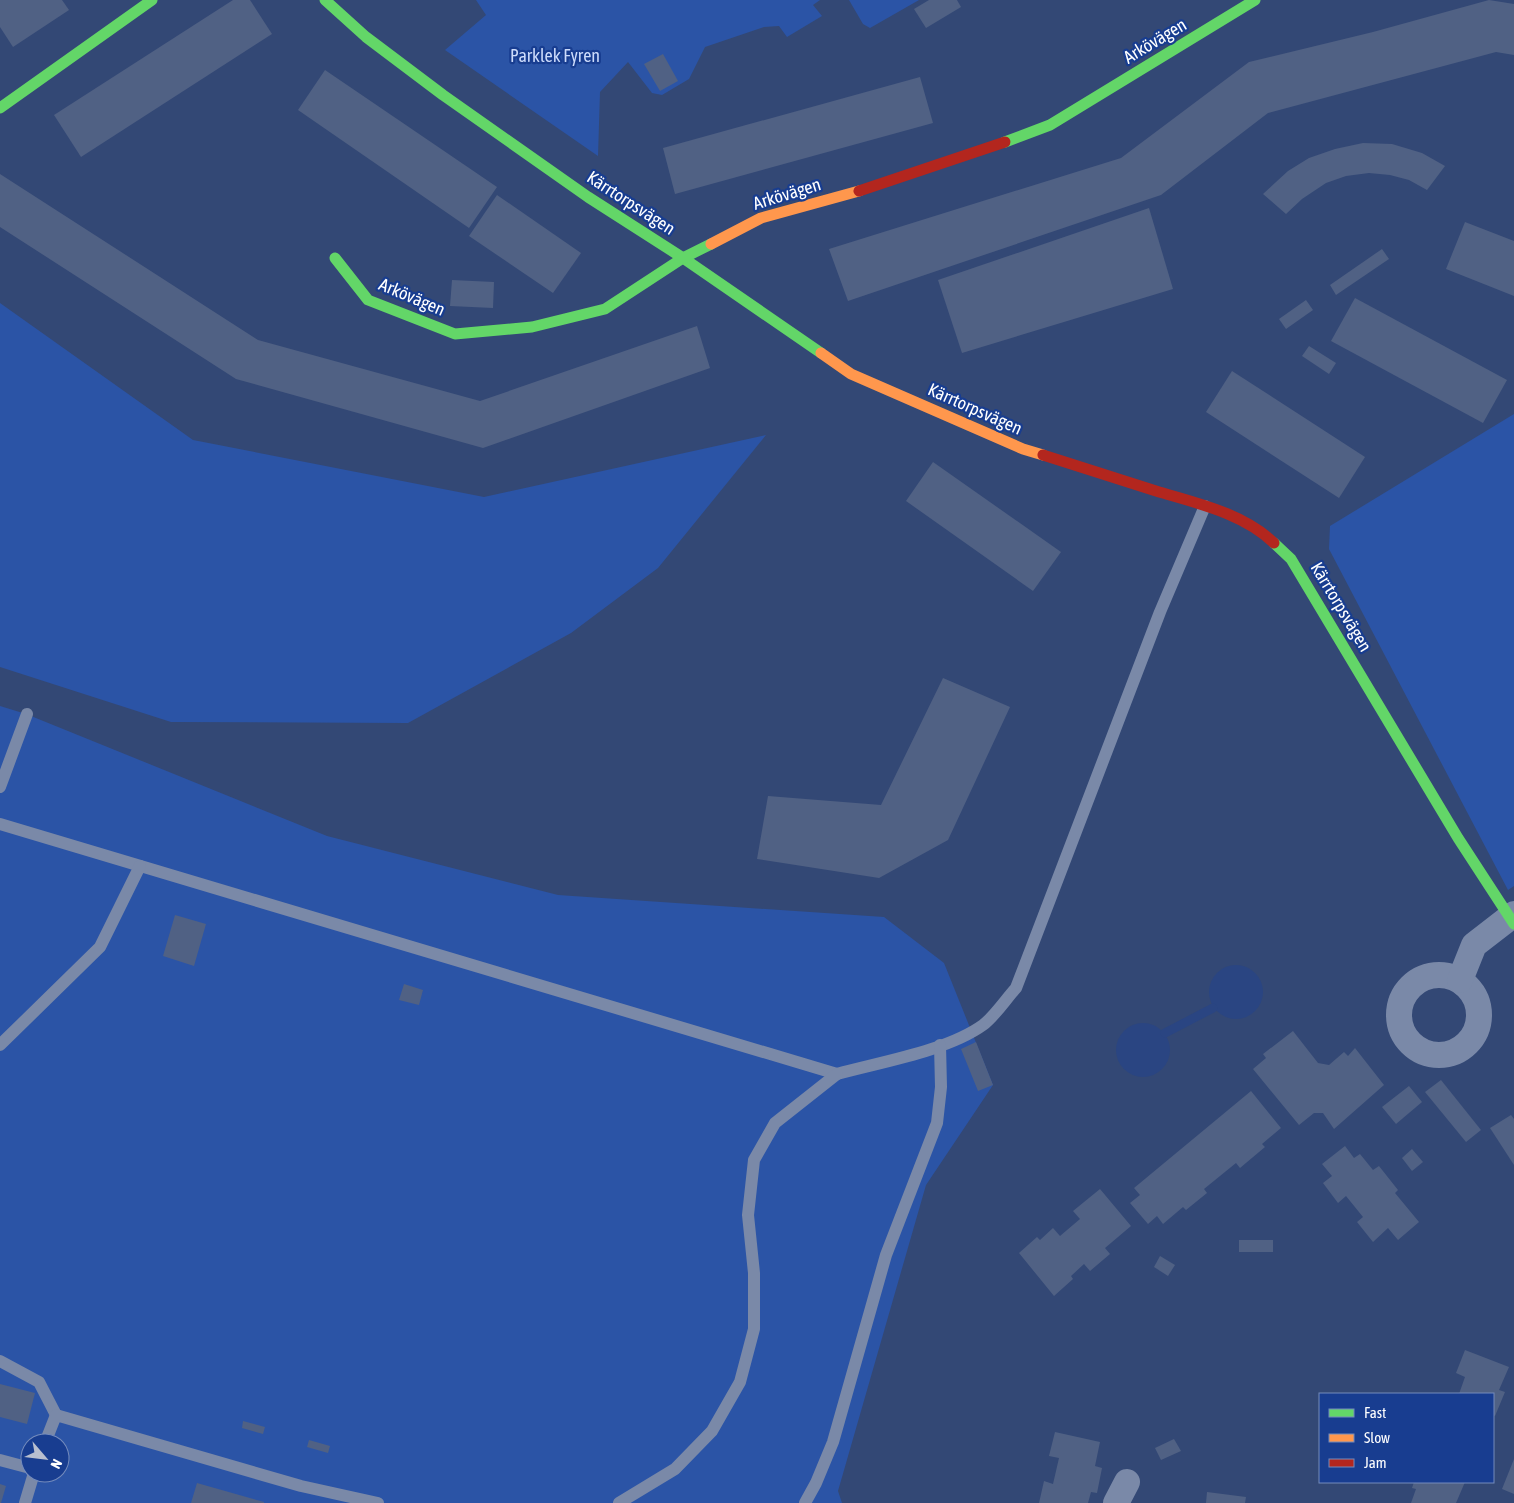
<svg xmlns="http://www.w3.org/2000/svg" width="1514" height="1503" viewBox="0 0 1514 1503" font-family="'Asap Condensed',sans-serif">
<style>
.green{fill:#2b54a6;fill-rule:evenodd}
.water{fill:#2a4582}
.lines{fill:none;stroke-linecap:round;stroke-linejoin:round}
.stream{stroke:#2a4582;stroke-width:9}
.building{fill:#506184}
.lane{stroke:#7a89a8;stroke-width:12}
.street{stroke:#7a89a8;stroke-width:26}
.fast{stroke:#63d668;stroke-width:11}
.slow{stroke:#ff974d;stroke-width:11}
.jam{stroke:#b3261e;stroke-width:11}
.labels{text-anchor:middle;stroke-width:4.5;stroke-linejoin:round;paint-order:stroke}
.street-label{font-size:18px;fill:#fff;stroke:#183d90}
.park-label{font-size:18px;fill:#ccdbfb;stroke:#183d90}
</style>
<rect width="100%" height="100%" fill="#334875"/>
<!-- green -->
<g class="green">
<polygon points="476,0 820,0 813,5 822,16 787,37 779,26 764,27 705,47 689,79 662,95 652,93 628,62 600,92 598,156 445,50 486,15"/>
<polygon points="849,0 919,0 870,28 863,24"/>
<polygon points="0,303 193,440 484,497 766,435 658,568 571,633 408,723 171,722 0,667"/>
<polygon points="1514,414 1514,886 1508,890 1329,549 1330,526"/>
<path d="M0 706 26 714 327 836 558 895 884 917 944 963 993 1085 926 1185 838 1491 842 1503H0ZM30 1443H60V1473H30Z"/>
</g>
<!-- water -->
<g class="water">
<circle cx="1236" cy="992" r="27"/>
<circle cx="1143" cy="1050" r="27"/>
</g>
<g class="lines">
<!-- stream -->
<polyline class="stream" points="1165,1033 1213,1008"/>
</g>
<!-- building -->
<g class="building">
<polygon points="0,0 62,0 69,10 13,47 0,27"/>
<polygon points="233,0 250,0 272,34 81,157 54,115"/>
<polygon points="929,0 957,0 961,7 926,28 914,9"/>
<polygon points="1489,0 1514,4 1514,55 1496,52 1268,113 1161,195 848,301 829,249 1121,158 1249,62 1373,32"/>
<polygon points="663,54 678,81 660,91 644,64"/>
<polygon points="325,70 497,187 469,228 298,110"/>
<polygon points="920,77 933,123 675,194 663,148"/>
<polygon points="1363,143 1392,144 1422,153 1445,166 1427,190 1409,180 1390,175 1369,173 1346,176 1326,183 1302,199 1286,214 1263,194 1288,171 1309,158 1335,149"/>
<polygon points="0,174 258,340 480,401 697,326 710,368 483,448 236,379 0,227"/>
<polygon points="497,195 581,253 553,293 469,236"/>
<polygon points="1149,208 1173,289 962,353 938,280"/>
<polygon points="1465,222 1514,241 1514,296 1446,269"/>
<polygon points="1382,249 1389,259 1336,295 1330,285"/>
<polygon points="452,280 494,282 493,308 450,306"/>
<polygon points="1355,298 1507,380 1483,423 1331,341"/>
<polygon points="1306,300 1313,310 1286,329 1279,319"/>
<polygon points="1309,346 1336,363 1329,374 1302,356"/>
<polygon points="1232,371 1365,457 1339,498 1206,412"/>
<polygon points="933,462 1061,552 1033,591 906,501"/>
<polygon points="943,678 1010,707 948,840 879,878 757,859 768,796 881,805"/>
<polygon points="175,915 206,924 194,966 163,956"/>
<polygon points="404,984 423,990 419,1005 399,1000"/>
<polygon points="1293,1031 1318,1063 1329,1065 1344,1052 1348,1056 1355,1048 1384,1085 1334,1129 1323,1113 1314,1113 1299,1125 1253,1069 1266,1058 1263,1054"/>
<polygon points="976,1042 993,1085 978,1091 961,1049"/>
<polygon points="1441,1080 1481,1130 1466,1142 1425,1092"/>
<polygon points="1409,1086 1422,1102 1396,1124 1382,1107"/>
<polygon points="1251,1091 1281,1128 1262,1144 1265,1147 1240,1168 1236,1163 1204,1189 1207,1193 1186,1210 1183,1207 1163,1224 1157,1216 1148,1224 1130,1203 1140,1195 1134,1188"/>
<polygon points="1511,1115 1514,1119 1514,1165 1490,1128"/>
<polygon points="1345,1146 1354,1158 1360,1154 1373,1170 1379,1166 1398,1190 1395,1193 1419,1222 1398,1240 1388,1228 1373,1242 1357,1222 1363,1217 1346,1196 1338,1203 1323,1183 1332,1176 1322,1164"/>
<polygon points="1412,1149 1423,1162 1412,1171 1402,1158"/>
<polygon points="1100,1189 1131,1226 1105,1248 1110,1254 1090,1271 1084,1264 1071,1276 1073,1279 1054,1296 1019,1253 1037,1237 1040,1240 1053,1228 1060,1236 1080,1219 1073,1211"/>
<rect x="1239" y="1240" width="34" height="12"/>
<polygon points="1160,1256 1175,1265 1168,1276 1154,1267"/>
<polygon points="1465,1350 1509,1367 1499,1390 1505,1392 1495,1416 1493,1415 1493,1394 1459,1394 1465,1377 1456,1373"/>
<polygon points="0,1384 35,1393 27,1424 0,1417"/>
<polygon points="243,1421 265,1427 263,1434 242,1428"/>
<polygon points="1055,1432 1100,1442 1095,1466 1102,1468 1097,1493 1091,1492 1088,1503 1039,1503 1044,1481 1053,1484 1059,1458 1049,1456"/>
<polygon points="1174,1439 1181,1451 1161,1460 1155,1448"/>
<polygon points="309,1440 330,1446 328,1453 307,1447"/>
<polygon points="1514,1459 1514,1494 1502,1489"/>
<polygon points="1414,1482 1465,1482 1456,1503 1411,1503 1416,1489 1412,1488"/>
<polygon points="197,1483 264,1502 264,1503 191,1503"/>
<polygon points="0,1484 6,1486 1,1503 0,1503"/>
<polygon points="1207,1492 1246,1497 1245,1503 1206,1503"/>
</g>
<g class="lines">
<!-- lane -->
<g class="lane">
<polyline points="0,787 27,714"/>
<path d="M0 824 837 1074C880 1062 947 1051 983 1025 994 1017 1006 999 1016 988L1160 612 1205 506"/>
<polyline points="0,1045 100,947 140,866"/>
<polyline points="0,1361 39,1382 56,1415"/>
<polyline points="45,1443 56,1415 301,1486 378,1503"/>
<polyline points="0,1460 30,1468"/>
<polyline points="25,1503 34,1473"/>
<polyline points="619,1503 675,1469 712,1431 740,1382 754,1329 754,1273 748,1215 754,1160 775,1123 837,1074"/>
<polyline points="805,1503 816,1483 833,1442 886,1255 937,1123 941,1087 940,1045"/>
</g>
<!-- street -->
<g class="street">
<circle cx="1439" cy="1015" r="40"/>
<polyline points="1460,980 1474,945 1514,914"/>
<polyline points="1116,1503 1127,1482"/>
</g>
<!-- fast -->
<g class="fast">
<polyline points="325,0 366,37 443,95 588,197 683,258 821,353"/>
<polyline points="0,108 152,0"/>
<polyline points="1005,142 1050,125 1255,0"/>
<polyline points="335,258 368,300 455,334 532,327 605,309 683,258 711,244"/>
<polyline points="1274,543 1291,559 1458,838 1514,924"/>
</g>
<!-- slow -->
<g class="slow">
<polyline points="711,244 761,218 859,191"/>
<polyline points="821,353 851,374 1023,449 1043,455"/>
</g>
<!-- jam -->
<g class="jam">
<polyline points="859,191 1005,142"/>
<path d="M1043 455C1081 467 1118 479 1156 491 1196 503 1243 513 1274 543"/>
</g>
</g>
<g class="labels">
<!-- street labels -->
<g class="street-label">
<text transform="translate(1155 41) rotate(-31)" y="6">Arkövägen</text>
<text transform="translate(787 194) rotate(-17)" y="6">Arkövägen</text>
<text transform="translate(631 203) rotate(33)" y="6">Kärrtorpsvägen</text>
<text transform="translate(412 297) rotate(23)" y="6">Arkövägen</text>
<text transform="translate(975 409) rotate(24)" y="6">Kärrtorpsvägen</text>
<text transform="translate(1341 607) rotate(59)" y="6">Kärrtorpsvägen</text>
</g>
<!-- park labels -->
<g class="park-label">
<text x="555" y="62">Parklek Fyren</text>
</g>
</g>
<!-- legend -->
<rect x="1319" y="1393" width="175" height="90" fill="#183d90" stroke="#748bbc"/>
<rect x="1329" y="1409" width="25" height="8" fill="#63d668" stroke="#748bbc"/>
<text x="1364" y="1418" font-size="15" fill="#ffffff">Fast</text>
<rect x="1329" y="1434" width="25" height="8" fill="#ff974d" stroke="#748bbc"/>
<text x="1364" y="1443" font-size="15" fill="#ffffff">Slow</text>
<rect x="1329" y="1459" width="25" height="8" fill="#b3261e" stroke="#748bbc"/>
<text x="1364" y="1468" font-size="15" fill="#ffffff">Jam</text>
<!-- north arrow -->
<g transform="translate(45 1458) rotate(118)"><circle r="24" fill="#183d90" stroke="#748bbc"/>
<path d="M0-4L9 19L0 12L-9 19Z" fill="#b8bfcf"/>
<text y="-8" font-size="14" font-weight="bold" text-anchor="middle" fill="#ffffff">N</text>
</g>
</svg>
